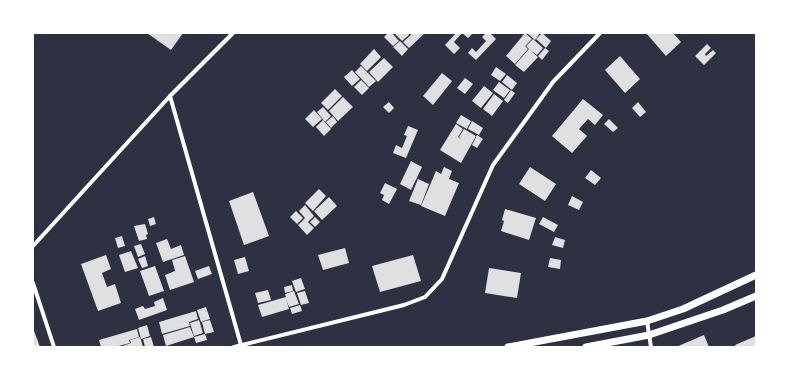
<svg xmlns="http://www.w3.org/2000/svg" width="789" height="380" viewBox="0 0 789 380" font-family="Commissioner,sans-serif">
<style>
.building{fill:#e0e0e3}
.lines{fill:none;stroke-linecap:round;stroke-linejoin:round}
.minor{stroke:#fff;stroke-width:4}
.tertiary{stroke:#fff;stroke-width:7}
</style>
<rect width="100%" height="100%" fill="#2d3142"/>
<!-- building -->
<g class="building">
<polygon points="147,33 183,33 171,50"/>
<polygon points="388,33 392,33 399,41 393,46 384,37"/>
<polygon points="394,33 408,33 409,35 402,41"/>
<polygon points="409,33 425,33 409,48 403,42 411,35"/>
<polygon points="456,33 473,33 468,38 462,33 454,42 460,48 454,54 445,45"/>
<polygon points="486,33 490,33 496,39 476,60 468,53 472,48 476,52 486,41 482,37"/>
<polygon points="525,33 532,39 525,46 528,49 515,64 506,56"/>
<polygon points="527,33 540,33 535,40"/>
<polygon points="542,33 551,41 546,48 536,39"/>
<polygon points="646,33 673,33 681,42 666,56"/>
<polygon points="533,39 543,48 537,55 530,50 538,57 524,72 515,65 529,49 526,46"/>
<polygon points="400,41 408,49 402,56 393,47"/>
<polygon points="707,44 711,48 705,54 706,56 713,50 716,53 704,65 695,56"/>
<polygon points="545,48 549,51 542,60 538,56"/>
<polygon points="374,49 381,57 367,71 360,64"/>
<polygon points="620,56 640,79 625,93 605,70"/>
<polygon points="384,58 393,67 378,82 369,72"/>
<polygon points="361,66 376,81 369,87 355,72"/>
<polygon points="496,67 506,74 500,81 491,75"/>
<polygon points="352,70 360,79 352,86 344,77"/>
<polygon points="442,73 452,81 433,105 423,96"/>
<polygon points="507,75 517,83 512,90 502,82"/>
<polygon points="465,78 473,84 465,94 457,88"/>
<polygon points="361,80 369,88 362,95 354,87"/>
<polygon points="499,82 510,90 504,98 493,90"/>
<polygon points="484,86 493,93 481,108 472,101"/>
<polygon points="335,89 342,96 328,110 321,103"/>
<polygon points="511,90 515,93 508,103 504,100"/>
<polygon points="494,94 503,101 492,116 483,109"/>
<polygon points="343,97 353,107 338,121 329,111"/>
<polygon points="583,99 603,115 595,125 588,119 579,129 587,136 572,153 552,136"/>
<polygon points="389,102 394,108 389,113 383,107"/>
<polygon points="638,102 646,112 640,117 632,108"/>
<polygon points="323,107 331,116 325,122 317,112"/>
<polygon points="314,110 322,119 313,127 305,119"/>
<polygon points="461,115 471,121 467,129 456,123"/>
<polygon points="333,116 337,122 331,128 326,122"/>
<polygon points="609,119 618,128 613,132 604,124"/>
<polygon points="323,120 331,129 324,136 316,127"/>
<polygon points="472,121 483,128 479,135 468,129"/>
<polygon points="456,124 463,129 458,137 462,140 459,137 464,129 476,136 461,163 440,150"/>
<polygon points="408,126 418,130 406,158 393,153 396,145 402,148 407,136 404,135"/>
<polygon points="477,135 483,139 477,148 472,145"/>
<polygon points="411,161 422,167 411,190 400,184"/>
<polygon points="444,167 452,171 449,179 459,183 445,216 421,206 436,171 441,174"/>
<polygon points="530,167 556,184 545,201 519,184"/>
<polygon points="591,170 601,178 595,185 585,178"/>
<polygon points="418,179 429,184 421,205 409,201"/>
<polygon points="385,183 397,189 389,204 382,200 384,195 380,193"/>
<polygon points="319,189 326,196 313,211 305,203"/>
<polygon points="253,192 269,236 244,245 229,201"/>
<polygon points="572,196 583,202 579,210 568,205"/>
<polygon points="329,197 337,206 322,220 314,211"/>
<polygon points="305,205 314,216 308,222 314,228 307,235 298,225 305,218 299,211"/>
<polygon points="505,209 536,218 529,240 501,231 504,221 502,220"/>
<polygon points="296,211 303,218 297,224 290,217"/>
<polygon points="154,217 156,224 150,226 148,219"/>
<polygon points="315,217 320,222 315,227 310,222"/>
<polygon points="543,217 558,225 554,232 539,224"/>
<polygon points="145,224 148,234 146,235 147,239 139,241 134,226"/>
<polygon points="122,236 125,246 118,248 115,238"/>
<polygon points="555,237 565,240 563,248 552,245"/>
<polygon points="167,239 171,249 181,245 184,255 163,262 156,243"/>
<polygon points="141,244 145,254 138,257 134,246"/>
<polygon points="345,248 349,263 323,270 318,255"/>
<polygon points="131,251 138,268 125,272 119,255"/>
<polygon points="106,255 111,269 102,273 107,287 115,284 121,303 98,311 81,264"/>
<polygon points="413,255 421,281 380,292 372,266"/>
<polygon points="145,256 148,266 142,268 138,259"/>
<polygon points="185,256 194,282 170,290 165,275 175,271 172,260"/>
<polygon points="245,257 249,271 238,274 234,260"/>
<polygon points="550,258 561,260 560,269 548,267"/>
<polygon points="155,266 164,291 149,296 140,271"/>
<polygon points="209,266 212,274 198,279 195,271"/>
<polygon points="489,268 521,273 517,298 485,293"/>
<polygon points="301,278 305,289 296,292 292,281"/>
<polygon points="292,285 293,291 285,293 284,287"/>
<polygon points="268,290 271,300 258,303 255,293"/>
<polygon points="294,291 299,304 289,307 286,299 289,309 262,317 258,305 286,297 285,294"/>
<polygon points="305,291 309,303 301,305 297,293"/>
<polygon points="163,298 167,310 139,320 135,309 143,306 145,309 155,306 154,302"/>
<polygon points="300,305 302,311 292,314 290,308"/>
<polygon points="206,307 210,319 201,322 197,310"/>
<polygon points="196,311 198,319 189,322 190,326 162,334 159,322"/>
<polygon points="199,320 203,333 194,336 190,323"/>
<polygon points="210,320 214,332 205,334 202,322"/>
<polygon points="147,325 150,336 141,339 138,328"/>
<polygon points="190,327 194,337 166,346 163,335"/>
<polygon points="33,328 40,347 33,347"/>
<polygon points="137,329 139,337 129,340 130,343 115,347 101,347 99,340"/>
<polygon points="205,334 207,340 196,343 194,337"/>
<polygon points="704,335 709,347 676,347"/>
<polygon points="756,336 756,347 736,347 735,345"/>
<polygon points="140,337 143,347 120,347 131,343 130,340"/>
<polygon points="151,337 154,347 145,347 143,339"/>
</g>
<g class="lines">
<!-- minor -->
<g class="minor">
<polyline points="170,96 241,345"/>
<polyline points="33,246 170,96 233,33"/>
<polyline points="33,283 54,347"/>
<polyline points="647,321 651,347"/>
<polyline points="234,347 404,305 425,297 442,279 493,165 553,82 600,33"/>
</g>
<!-- tertiary -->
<g class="tertiary">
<polyline points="508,347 647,321 683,309 756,275"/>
<polyline points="586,347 649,335 723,310 756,296"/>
</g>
</g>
<!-- border -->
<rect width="789" height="380" fill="none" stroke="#ffffff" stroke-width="68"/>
</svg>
